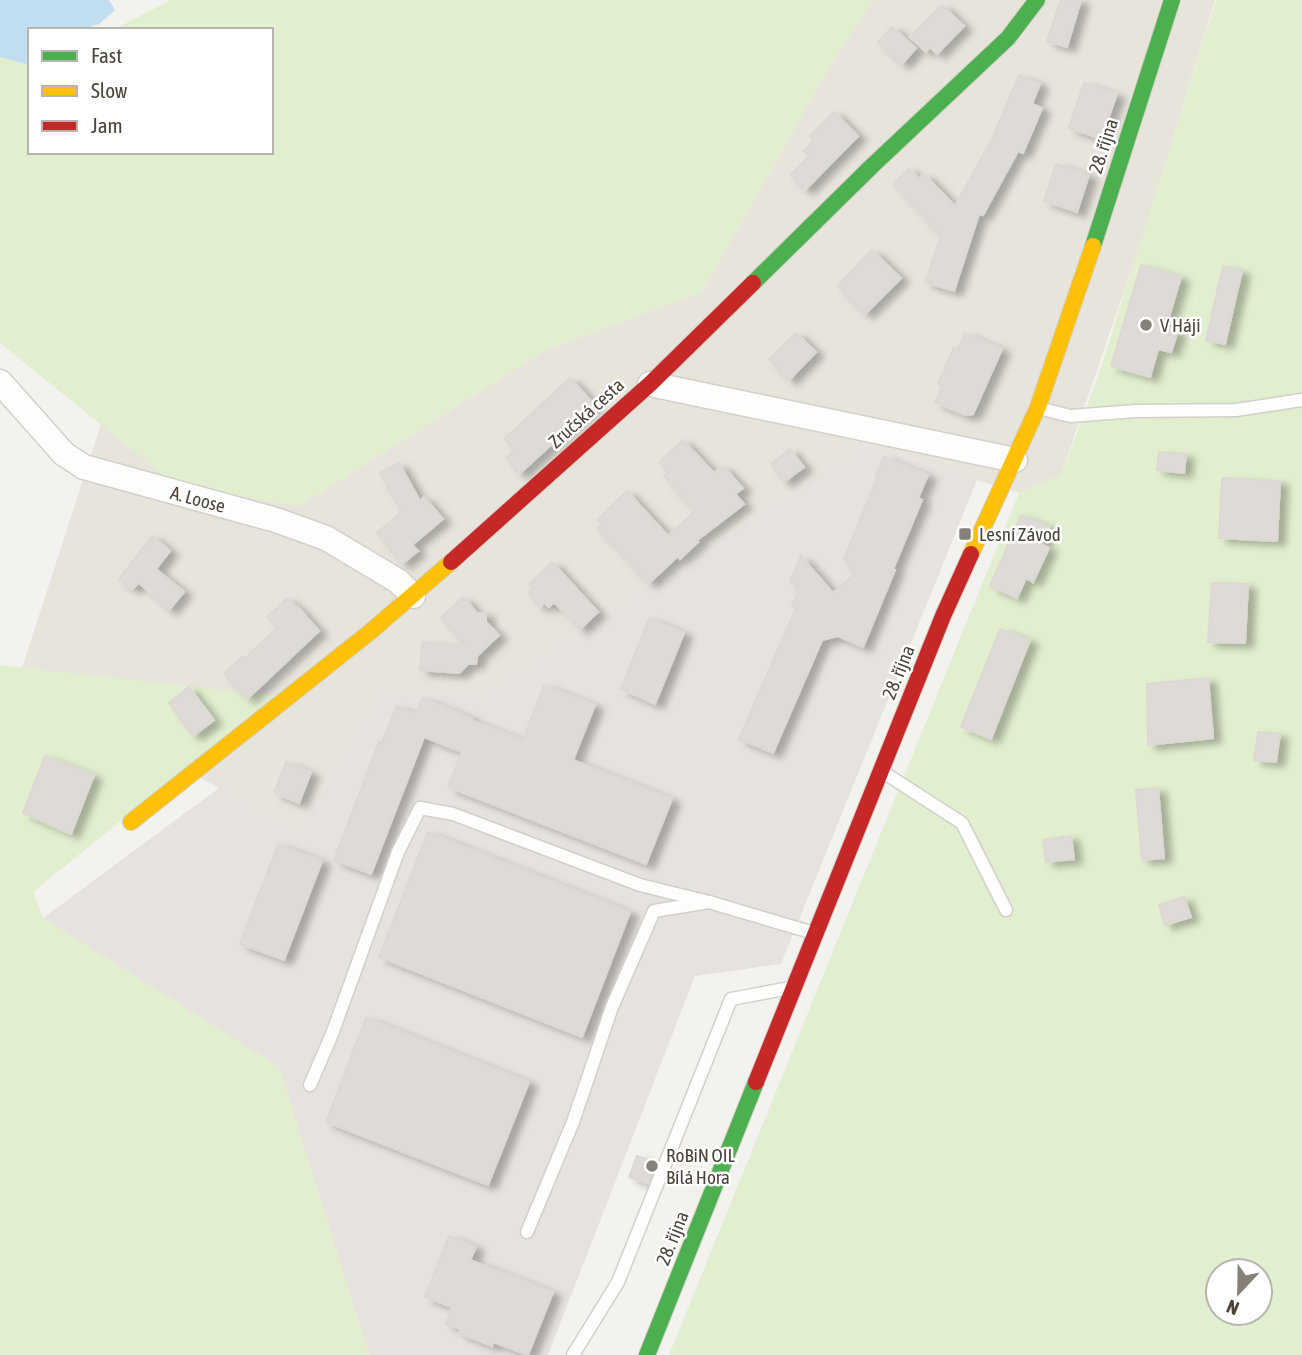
<svg xmlns="http://www.w3.org/2000/svg" width="1302" height="1355" viewBox="0 0 1302 1355" font-family="'Asap Condensed',sans-serif">
<style>
.residential{fill:#e7e4dc}
.industrial{fill:#e6e2de}
.green{fill:#e1eecf;fill-rule:evenodd}
.water{fill:#c0ddf1}
.building{fill:#dedbd6;stroke:#dcd9d4;stroke-width:2;filter:url(#shadow)}
.lines{fill:none;stroke-linecap:round;stroke-linejoin:round}
.lane-casing{stroke:#d2d0cb;stroke-width:15}
.street-casing{stroke:#d2d0cb;stroke-width:27}
.fast-casing{stroke:#d3cfc5;stroke-width:18}
.slow-casing{stroke:#d3cfc5;stroke-width:18}
.jam-casing{stroke:#d3cfc5;stroke-width:18}
.lane{stroke:#fdfdfc;stroke-width:12}
.street{stroke:#fdfdfc;stroke-width:24}
.fast{stroke:#4caf50;stroke-width:16}
.slow{stroke:#ffc107;stroke-width:16}
.jam{stroke:#c62828;stroke-width:16}
.poi-dot{fill:#868178;stroke:#fff;stroke-width:2.5}
.labels{text-anchor:middle;stroke-width:5;stroke-linejoin:round;paint-order:stroke}
.street-label{font-size:19px;fill:#4b4439;stroke:#fff}
.poi-label{font-size:19px;fill:#4b4439;stroke:#fff;text-anchor:start}
</style>
<defs>
<filter id="shadow"><feDropShadow dx="8" dy="4.5" stdDeviation="3.5" flood-color="#0004"/></filter>
</defs>
<rect width="100%" height="100%" fill="#f4f2ee"/>
<!-- residential -->
<polygon class="residential" points="873,0 1215,0 1143,236 1061,475 1019,493 865,445 476,698 381,691 298,833 185,769 22,668 101,424 177,486 299,506 546,350 702,292 830,66"/>
<!-- industrial -->
<polygon class="industrial" points="865,445 977,480 781,964 695,976 548,1355 369,1355 279,1067 43,918 219,788 298,832 381,690 476,698"/>
<!-- green -->
<g class="green">
<polygon points="171,0 873,0 830,66 702,292 546,350 299,506 177,486 0,343 0,57 30,65 30,152 271,152 271,30 113,30"/>
<path d="M1216 0H1302V1355H669L1019 493 1061 475 1099 374ZM1218 1271H1260V1313H1218Z"/>
<polygon points="0,665 275,696 33,892 43,918 279,1067 369,1355 0,1355"/>
</g>
<!-- water -->
<polygon class="water" points="0,0 109,0 115,10 99,24 81,30 30,30 30,65 0,57"/>
<!-- building -->
<g class="building">
<polygon points="1061,0 1081,0 1067,47 1047,41"/>
<polygon points="942,5 964,26 937,54 930,47 926,52 910,37"/>
<polygon points="892,27 916,48 902,64 878,42"/>
<polygon points="1019,75 1040,84 1032,104 1042,108 1023,153 1018,151 983,215 979,214 954,291 925,282 941,235 893,184 909,168 919,179 924,174 955,206 992,139"/>
<polygon points="1084,83 1117,94 1101,139 1069,128"/>
<polygon points="834,112 858,136 805,190 790,175 809,156 804,151 814,140 810,136"/>
<polygon points="1056,164 1089,175 1077,212 1044,201"/>
<polygon points="872,250 901,278 865,314 837,286"/>
<polygon points="1141,265 1181,277 1166,327 1178,331 1171,352 1158,349 1150,377 1111,366"/>
<polygon points="1223,266 1242,271 1225,344 1206,340"/>
<polygon points="796,333 816,352 789,380 769,359"/>
<polygon points="965,333 1002,349 973,414 965,415 935,402 942,386 938,384 954,347 958,349"/>
<polygon points="570,378 595,405 519,474 506,458 515,450 504,439"/>
<polygon points="683,440 714,473 723,466 743,488 735,494 744,504 696,541 698,542 680,559 678,556 649,583 597,528 602,524 597,520 627,491 668,536 695,511 664,476 668,472 659,462"/>
<polygon points="790,449 804,467 784,482 771,464"/>
<polygon points="1159,452 1186,454 1184,473 1157,470"/>
<polygon points="884,457 928,475 918,498 922,500 893,569 895,570 863,647 838,636 822,640 773,753 739,739 796,608 792,607 800,587 790,582 801,556 833,593 855,574 844,559 877,479 875,478"/>
<polygon points="399,463 420,501 424,497 443,519 412,545 418,551 402,564 377,533 401,512 380,473"/>
<polygon points="1222,478 1280,481 1277,541 1219,538"/>
<polygon points="1021,515 1049,527 1041,544 1049,548 1033,582 1026,578 1017,598 990,586"/>
<polygon points="152,536 170,551 156,569 184,592 169,610 139,583 132,589 119,579"/>
<polygon points="552,562 598,612 580,629 554,602 549,607 544,603 540,607 528,593 532,589 528,585"/>
<polygon points="1212,583 1248,584 1245,643 1208,642"/>
<polygon points="463,597 477,613 486,613 486,622 499,635 477,656 476,664 468,664 459,673 420,670 422,642 467,646 441,618"/>
<polygon points="287,598 297,608 298,607 319,631 247,699 224,674 242,657 244,659 277,628 267,617"/>
<polygon points="649,618 684,633 655,704 621,689"/>
<polygon points="1000,629 1030,640 991,739 961,727"/>
<polygon points="1208,678 1213,738 1148,745 1147,684"/>
<polygon points="544,685 595,705 573,760 672,799 646,864 448,787 462,752 424,737 371,874 334,860 379,742 382,743 397,706 416,714 422,698 472,718 471,720 523,740"/>
<polygon points="189,687 214,720 193,736 169,703"/>
<polygon points="1258,732 1280,734 1276,762 1254,760"/>
<polygon points="45,756 94,775 71,834 23,813"/>
<polygon points="286,762 311,772 299,803 274,793"/>
<polygon points="1158,788 1164,858 1142,860 1136,790"/>
<polygon points="428,832 630,912 582,1037 379,957"/>
<polygon points="1071,836 1074,859 1046,862 1043,840"/>
<polygon points="278,844 322,861 284,960 240,944"/>
<polygon points="1184,897 1191,917 1165,925 1159,905"/>
<polygon points="366,1018 529,1082 488,1185 326,1122"/>
<polygon points="637,1156 656,1163 648,1183 629,1177"/>
<polygon points="449,1236 476,1247 470,1260 553,1292 528,1355 493,1342 492,1346 459,1333 461,1329 446,1324 452,1307 425,1297"/>
</g>
<g class="lines">
<defs>
<g id="lane">
<polyline points="1039,408 1070,416 1136,411 1236,410 1302,400"/>
<polyline points="883,772 962,823 1006,910"/>
<polyline points="310,1085 332,1034 398,852 420,808 453,814 640,885 709,902"/>
<polyline points="527,1232 573,1122 612,1007 654,911 709,902 814,933"/>
<polyline points="573,1355 618,1282 731,999 790,988"/>
</g>
<g id="street">
<polyline points="0,382 64,454 84,467 276,520 326,538 398,581 413,596"/>
<polyline points="650,384 1015,460"/>
</g>
<g id="fast">
<polyline points="1093,246 1172,0"/>
<polyline points="753,283 873,165 1008,38 1037,0"/>
<polyline points="647,1355 756,1082"/>
</g>
<g id="slow">
<polyline points="971,554 1038,407 1093,246"/>
<polyline points="131,822 370,632 451,562"/>
</g>
<g id="jam">
<polyline points="451,562 650,384 753,283"/>
<polyline points="756,1082 943,616 971,554"/>
</g>
</defs>
<!-- lane casing -->
<use href="#lane" class="lane-casing"/>
<!-- street casing -->
<use href="#street" class="street-casing"/>
<!-- fast casing -->
<use href="#fast" class="fast-casing"/>
<!-- slow casing -->
<use href="#slow" class="slow-casing"/>
<!-- jam casing -->
<use href="#jam" class="jam-casing"/>
<!-- lane -->
<use href="#lane" class="lane"/>
<!-- street -->
<use href="#street" class="street"/>
<!-- fast -->
<use href="#fast" class="fast"/>
<!-- slow -->
<use href="#slow" class="slow"/>
<!-- jam -->
<use href="#jam" class="jam"/>
</g>
<!-- markers -->
<g class="poi-dot">
<circle cx="1146" cy="325" r="7"/>
<rect x="958" y="527" width="14" height="14" rx="3.5"/>
<circle cx="652" cy="1166" r="7"/>
</g>
<g class="labels">
<!-- street labels -->
<g class="street-label">
<text transform="translate(1103 146) rotate(-72)" y="7">28. října</text>
<text transform="translate(586 413) rotate(-42)" y="7">Zručská cesta</text>
<text transform="translate(198 499) rotate(15)" y="7">A. Loose</text>
<text transform="translate(898 672) rotate(-68)" y="7">28. října</text>
<text transform="translate(672 1238) rotate(-68)" y="7">28. října</text>
</g>
<!-- poi labels -->
<g class="poi-label">
<text x="1160" y="332">V Háji</text>
<text x="979" y="541">Lesní Závod</text>
<text x="666" y="1162">RoBiN OIL<tspan x="666" dy="22">Bílá Hora</tspan></text>
</g>
</g>
<!-- legend -->
<rect x="28" y="28" width="245" height="126" fill="#ffffff" stroke="#b7b4b0" stroke-width="2"/>
<rect x="42" y="51" width="35" height="10" fill="#4caf50" stroke="#b7b4b0" stroke-width="2"/>
<text x="91" y="63" font-size="21" fill="#4b4439">Fast</text>
<rect x="42" y="86" width="35" height="10" fill="#ffc107" stroke="#b7b4b0" stroke-width="2"/>
<text x="91" y="98" font-size="21" fill="#4b4439">Slow</text>
<rect x="42" y="121" width="35" height="10" fill="#c62828" stroke="#b7b4b0" stroke-width="2"/>
<text x="91" y="133" font-size="21" fill="#4b4439">Jam</text>
<!-- north arrow -->
<g transform="translate(1239 1292) rotate(202)"><circle r="33" fill="#ffffff" stroke="#b7b4b0" stroke-width="2"/>
<path d="M0-5L12 26L0 18L-12 26Z" fill="#868178"/>
<text y="-10" font-size="19" font-weight="bold" text-anchor="middle" fill="#4b4439">N</text>
</g>
</svg>
